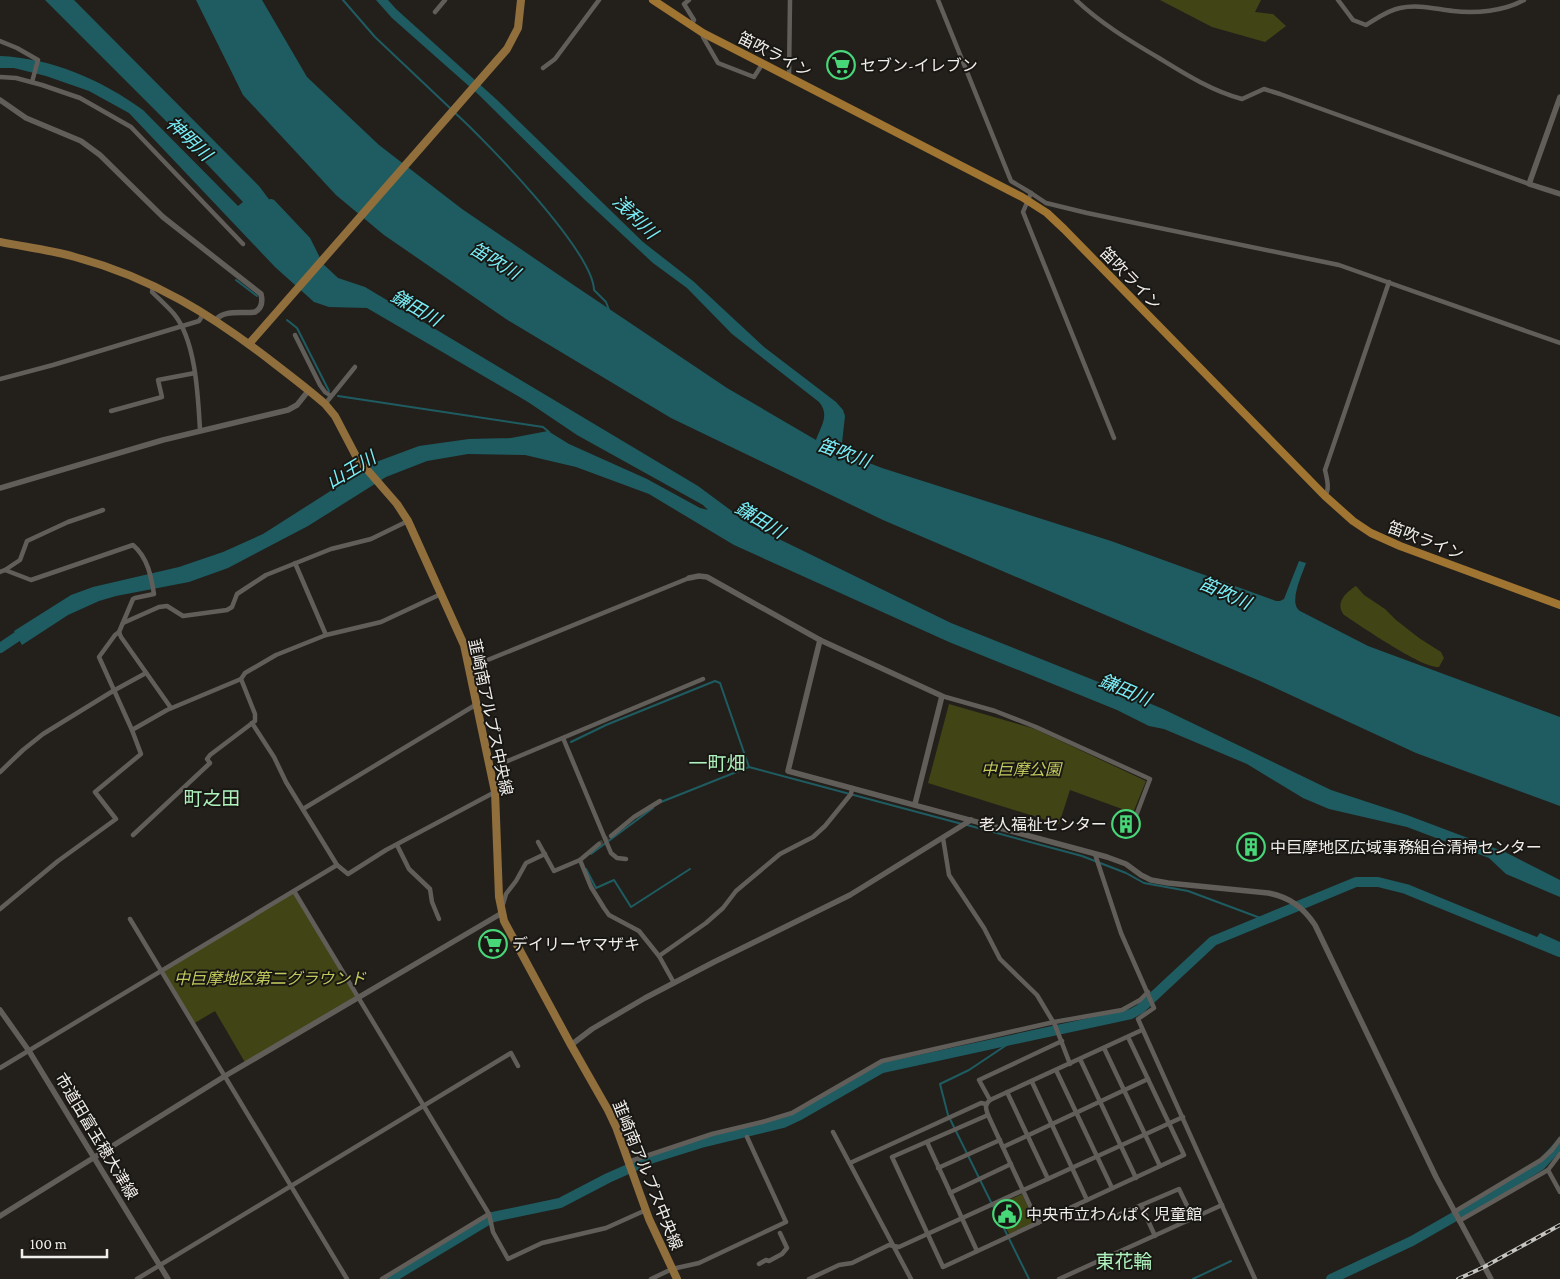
<svg xmlns="http://www.w3.org/2000/svg" width="1560" height="1279" viewBox="0 0 1560 1279" font-family="'Crimson Pro','Noto Sans JP',serif">
<style>
.green{fill:#414414}
.water{fill:#1e5c61}
.lines{fill:none;stroke-linecap:round;stroke-linejoin:round}
.stream{stroke:#1e5c61;stroke-width:2}
.river{stroke:#1e5c61;stroke-width:10}
.minor-tunnel{stroke:#423f3b;stroke-width:4.5;stroke-dasharray:4.5 2;stroke-linecap:butt}
.minor{stroke:#615e5a;stroke-width:4.5}
.tertiary{stroke:#615e5a;stroke-width:5.5}
.primary{stroke:#906f3c;stroke-width:8}
.trunk{stroke:#a07532;stroke-width:8}
.rail-casing{stroke:#c6c4c1;stroke-width:4}
.rail{stroke:#191713;stroke-width:2;stroke-dasharray:5.5;stroke-linecap:butt}
.labels{text-anchor:middle;stroke-width:4;stroke-linejoin:round;paint-order:stroke}
.street-label{font-size:16px;fill:#f0eeeb;stroke:#191713}
.poi-label{font-size:16px;fill:#f0eeeb;stroke:#191713;text-anchor:start}
.park-label{font-size:16px;font-style:italic;fill:#c3ca5c;stroke:#191713}
.water-label{font-size:18px;font-style:italic;fill:#79eff9;stroke:#191713}
.quarter-label{font-size:19px;fill:#aef2bd;stroke:#191713}
</style>
<rect width="100%" height="100%" fill="#23201c"/>
<!-- green -->
<g class="green">
<polygon points="1160,0 1261,0 1255,12 1273,14 1286,26 1265,42 1212,27"/>
<path d="M1356 586 1364 595 1385 609 1396 620 1419 638 1441 652 1444 658 1439 667C1423 669 1361 626 1344 615 1335 603 1345 593 1356 586Z"/>
<polygon points="949,704 1035,729 1146,781 1133,813 1070,790 1059,824 928,783"/>
<polygon points="294,891 358,998 246,1064 215,1011 193,1024 161,972"/>
<polygon points="1022,1194 1035,1222 1009,1234 996,1206"/>
</g>
<!-- water -->
<g class="water">
<path d="M45 0H74L259 186 304 246 338 278 365 287 698 486 752 526 951 623 1101 683 1163 709 1331 790 1407 815 1505 852 1560 880V897L1506 874 1489 858 1407 827 1329 809 1303 798 1247 764 1164 729 1149 726 1117 710 949 642 734 545 649 494 576 467 525 455 468 454 427 461 386 477 308 526 228 568 189 582 116 596 99 601 68 615 22 645 14 631 71 595 93 587 179 567 223 552 263 534 376 462 419 446 469 439 511 438 548 431 569 444 647 479 700 508 708 510 703 505 577 435 528 402 367 308 329 307 314 302 275 267 129 113 89 91 46 76 14 68H0V56C51 58 102 80 143 110L238 206 243 202 165 120Z"/>
<path d="M196 0H262L307 77 379 145 462 209 575 286 727 388 816 440C821 426 830 415 819 402L732 334 687 288 653 263 584 199 479 95 392 18 376 0H388L396 9 496 99 643 242 693 281 764 347 836 402 843 410 845 416 841 452 882 468 1111 541 1276 601H1280L1284 599 1299 561 1306 563C1302 575 1288 603 1300 611L1368 646 1560 717V806L1416 753 1260 681 883 520 671 418 506 319 384 235 336 195 243 95Z"/>
<polygon points="1540,933 1560,942 1560,956 1531,945"/>
</g>
<g class="lines">
<!-- stream -->
<g class="stream">
<polyline points="343,0 375,37 450,108"/>
<path d="M454 112C485 140 593 251 594 290L606 302 609 310"/>
<polyline points="236,280 257,296"/>
<polyline points="287,320 297,328 329,391"/>
<polyline points="338,396 543,427 549,432"/>
<polyline points="571,742 606,725 715,681 720,683 749,767"/>
<polyline points="661,802 749,767 962,824"/>
<polyline points="967,825 1082,856 1126,873 1144,883 1188,891 1263,919"/>
<polyline points="591,854 653,808"/>
<polyline points="586,869 596,888 614,880 631,907 690,869"/>
<polyline points="1014,1040 969,1070 940,1084 948,1115 1029,1279"/>
<polyline points="1193,1279 1231,1261"/>
</g>
<!-- river -->
<g class="river">
<polyline points="271,204 306,241 318,265"/>
<polyline points="0,648 27,630"/>
<polyline points="390,1279 493,1217 560,1203 608,1178 653,1158 701,1143 783,1123 800,1115 882,1068 1131,1014 1140,1009 1213,941 1356,882 1378,882 1406,889 1560,952"/>
<polyline points="1331,1279 1412,1241 1501,1190 1541,1165 1560,1144"/>
</g>
<!-- minor-tunnel -->
<polyline class="minor-tunnel" points="599,844 611,836"/>
<!-- minor -->
<g class="minor">
<polyline points="689,0 684,4 694,20 691,25"/>
<polyline points="938,0 1011,181 1031,193"/>
<path d="M1076 0C1100 23 1130 41 1159 58 1185 74 1212 91 1242 99L1264 89 1280 94 1529 184"/>
<path d="M1338 0 1353 20 1366 25C1376 19 1388 10 1400 8 1418 4 1435 9 1453 11 1476 14 1504 11 1524 0"/>
<polyline points="435,12 445,0"/>
<polyline points="703,33 703,37 718,63 754,77 763,63"/>
<polyline points="0,41 17,48 38,60 32,82"/>
<polyline points="543,68 555,59 599,0"/>
<polyline points="0,77 16,78 42,85 80,98 131,127 243,244"/>
<polyline points="789,77 790,0"/>
<path d="M153 286 152 292C159 299 167 306 174 314 196 341 198 396 200 430"/>
<polyline points="295,335 320,385 325,392 331,396"/>
<polyline points="0,379 53,365 199,321 204,313"/>
<polyline points="325,404 355,367"/>
<polyline points="111,411 162,397 158,380 195,373"/>
<polyline points="1114,438 1023,212 1031,193 1046,203 1087,213 1339,265 1560,343"/>
<path d="M1325 496C1330 489 1327 479 1325 470L1389 282"/>
<polyline points="295,563 326,635"/>
<polyline points="5,570 20,560 27,541 68,522 103,510"/>
<path d="M0 572 5 570 31 580 133 545C148 558 151 576 154 594L135 598 133 599 119 632 121 637 171 708"/>
<polyline points="123,623 159,607 167,606 183,616 227,610 232,607 237,594 266,575 331,549 371,539 408,521"/>
<polyline points="468,668 689,578"/>
<polyline points="942,696 995,711 1036,727 1150,779 1134,821"/>
<polyline points="252,723 274,757 286,782 337,865"/>
<polyline points="132,730 167,710 241,679"/>
<polyline points="563,738 611,853 617,858 626,859"/>
<polyline points="491,768 703,679"/>
<polyline points="0,772 23,750 43,734 113,691 146,673"/>
<polyline points="303,809 477,704"/>
<polyline points="133,835 210,763 207,759 210,755 255,721 255,714 241,679 245,673 276,655 326,635 381,622 441,594"/>
<polyline points="611,836 634,817 660,801"/>
<polyline points="943,838 949,875 984,928 1000,959 1037,995 1055,1025 1070,1064"/>
<polyline points="538,842 554,871 580,860"/>
<polyline points="599,844 580,860 591,887 604,908 609,915 639,931 659,956"/>
<polyline points="397,845 409,869 430,889 432,902 439,919"/>
<polyline points="1095,854 1121,933 1154,1008 1138,1019 1255,1279"/>
<polyline points="294,891 489,1214 493,1232 508,1259 542,1243 606,1228 646,1210"/>
<polyline points="503,904 506,894 516,881 526,863 545,854"/>
<polyline points="0,909 58,861 116,819 95,792 141,754 132,730 99,657 115,635 119,632"/>
<polyline points="130,919 347,1279"/>
<polyline points="674,983 659,956 706,923 723,908 736,891 780,854 813,837 825,826 851,794 852,788"/>
<polyline points="1104,1048 1160,1166"/>
<polyline points="1080,1059 1136,1178"/>
<polyline points="0,1068 337,865 348,874 386,850 495,792"/>
<polyline points="1056,1070 1112,1188"/>
<polyline points="1032,1082 1087,1200"/>
<polyline points="1007,1092 1048,1179"/>
<polyline points="990,1100 979,1080 1062,1041"/>
<polyline points="988,1115 892,1157 943,1267 1184,1155 1128,1037"/>
<polyline points="833,1132 911,1279"/>
<polyline points="927,1142 977,1251"/>
<polyline points="1003,1147 1148,1079"/>
<polyline points="628,1162 712,1134 762,1122 792,1113 882,1061 1054,1022 1122,1010 1140,1000 1148,992"/>
<polyline points="850,1163 981,1103 986,1104"/>
<polyline points="938,1168 1000,1140"/>
<polyline points="1548,1170 1560,1192"/>
<polyline points="950,1193 1011,1164"/>
<polyline points="1141,1205 1155,1236"/>
<polyline points="1454,1212 1541,1160 1552,1150 1560,1139"/>
<polyline points="1118,1215 1179,1189 1193,1218"/>
<polyline points="1459,1221 1548,1170 1560,1154"/>
<path d="M1038 1223 988 1115C986 1109 984 1105 990 1100L1142 1030"/>
<polyline points="759,1264 766,1260 769,1261 782,1254 787,1248 780,1233"/>
<polyline points="137,1279 511,1053 518,1066"/>
<polyline points="382,1279 489,1214"/>
<polyline points="651,1279 672,1269 699,1263 786,1222 747,1137"/>
<polyline points="809,1279 839,1265 852,1263 889,1245 899,1247 1183,1117"/>
<polyline points="1059,1279 1222,1205"/>
</g>
<!-- tertiary -->
<g class="tertiary">
<polyline points="1560,97 1529,184 1560,194"/>
<path d="M0 100 26 118 81 141 100 155 163 217 261 294C263 302 262 308 255 312 243 314 224 309 216 320"/>
<polyline points="0,488 163,440 288,410 297,405 309,390"/>
<polyline points="689,578 699,576 707,577 820,640 942,696 915,804"/>
<path d="M820 640 788 771 1107 857 1126 864 1141 875 1151 880 1168 883 1268 893C1289 897 1303 907 1315 925L1436 1177 1491 1279"/>
<polyline points="0,1010 29,1051 168,1279"/>
<polyline points="571,1045 592,1029 645,998 714,962 850,895 971,820"/>
<polyline points="0,1216 225,1076 502,913"/>
</g>
<!-- primary -->
<g class="primary">
<path d="M0 242C25 247 50 250 75 257 153 278 212 315 275 364 292 377 309 390 325 404L335 416 357 458 397 504 408 521 464 645 495 792 499 897 504 921 571 1045 608 1110 616 1127 649 1219 677 1279"/>
<polyline points="249,344 507,49 518,28 521,0"/>
</g>
<!-- trunk -->
<polyline class="trunk" points="653,0 703,33 1022,197 1047,213 1064,229 1325,496 1353,521 1371,533 1400,546 1560,605"/>
<defs>
<polyline id="rail" points="1458,1279 1484,1267 1560,1225"/>
</defs>
<!-- rail casing -->
<use href="#rail" class="rail-casing"/>
<!-- rail -->
<use href="#rail" class="rail"/>
</g>
<!-- icons -->
<defs>
<symbol id="supermarket-ring" viewBox="-11 -11 22 22"><circle r="9.5" fill="#191713" stroke="#48d778" stroke-width="1.5"/><path d="M-6-5.5h2.5l.6 2H6L4.5 2H-2.5L-4.4-4H-6ZM-1.5 3.2a1.3 1.3 0 1 0 .1 0ZM3 3.2a1.3 1.3 0 1 0 .1 0Z" fill="#48d778"/></symbol>
<symbol id="building-ring" viewBox="-11 -11 22 22"><circle r="9.5" fill="#191713" stroke="#48d778" stroke-width="1.5"/><path d="M-4-6H4V6H1V3H-1V6H-4ZM-2.5-4.3h1.7v1.8h-1.7ZM.8-4.3h1.7v1.8H.8ZM-2.5-1h1.7V.8h-1.7ZM.8-1h1.7V.8H.8Z" fill="#48d778"/></symbol>
<symbol id="civic-ring" viewBox="-11 -11 22 22"><circle r="9.5" fill="#191713" stroke="#48d778" stroke-width="1.5"/><path d="M-.6-6.5H3V-4.5H.6V-3L4-1V1h2V6H-6V1h2V-1L-.6-3ZM-1.2 2.5V6h2.4V2.5Z" fill="#48d778"/></symbol>
</defs>
<g fill-rule="evenodd">
<use href="#supermarket-ring" x="825" y="49" width="32" height="32"/>
<use href="#building-ring" x="1110" y="808" width="32" height="32"/>
<use href="#building-ring" x="1235" y="831" width="32" height="32"/>
<use href="#supermarket-ring" x="477" y="928" width="32" height="32"/>
<use href="#civic-ring" x="991" y="1198" width="32" height="32"/>
</g>
<g class="labels">
<!-- street labels -->
<g class="street-label">
<text transform="translate(775 54) rotate(27)" y="6">笛吹ライン</text>
<text transform="translate(1131 278) rotate(46)" y="6">笛吹ライン</text>
<text transform="translate(1426 540) rotate(21)" y="6">笛吹ライン</text>
<text transform="translate(491 717) rotate(78)" y="6">韮崎南アルプス中央線</text>
<text transform="translate(97 1136) rotate(59)" y="6">市道田富玉穂大津線</text>
<text transform="translate(648 1175) rotate(68)" y="6">韮崎南アルプス中央線</text>
</g>
<!-- poi labels -->
<g class="poi-label">
<text x="860" y="71">セブン-イレブン</text>
<text x="1107" y="830" text-anchor="end">老人福祉センター</text>
<text x="1270" y="853">中巨摩地区広域事務組合清掃センター</text>
<text x="512" y="950">デイリーヤマザキ</text>
<text x="1026" y="1220">中央市立わんぱく児童館</text>
</g>
<!-- park labels -->
<g class="park-label">
<text x="1021" y="775">中巨摩公園</text>
<text x="270" y="984">中巨摩地区第二グラウンド</text>
</g>
<!-- water labels -->
<g class="water-label">
<text transform="translate(189 139) rotate(43)" y="6">神明川</text>
<text transform="translate(635 217) rotate(44)" y="6">浅利川</text>
<text transform="translate(495 261) rotate(31)" y="6">笛吹川</text>
<text transform="translate(416 308) rotate(30)" y="6">鎌田川</text>
<text transform="translate(844 453) rotate(20)" y="6">笛吹川</text>
<text transform="translate(351 470) rotate(-31)" y="6">山王川</text>
<text transform="translate(760 520) rotate(31)" y="6">鎌田川</text>
<text transform="translate(1225 593) rotate(24)" y="6">笛吹川</text>
<text transform="translate(1125 690) rotate(23)" y="6">鎌田川</text>
</g>
<!-- quarter labels -->
<g class="quarter-label">
<text x="717" y="770">一町畑</text>
<text x="212" y="805">町之田</text>
<text x="1124" y="1268">東花輪</text>
</g>
</g>
<!-- scale -->
<path d="M22 1249v8h85v-8" fill="none" stroke="#f0eeeb" stroke-width="2.5"/>
<text x="30" y="1249" font-size="15" fill="#f0eeeb" stroke="#191713" stroke-width="4" paint-order="stroke">100 m</text>
</svg>
